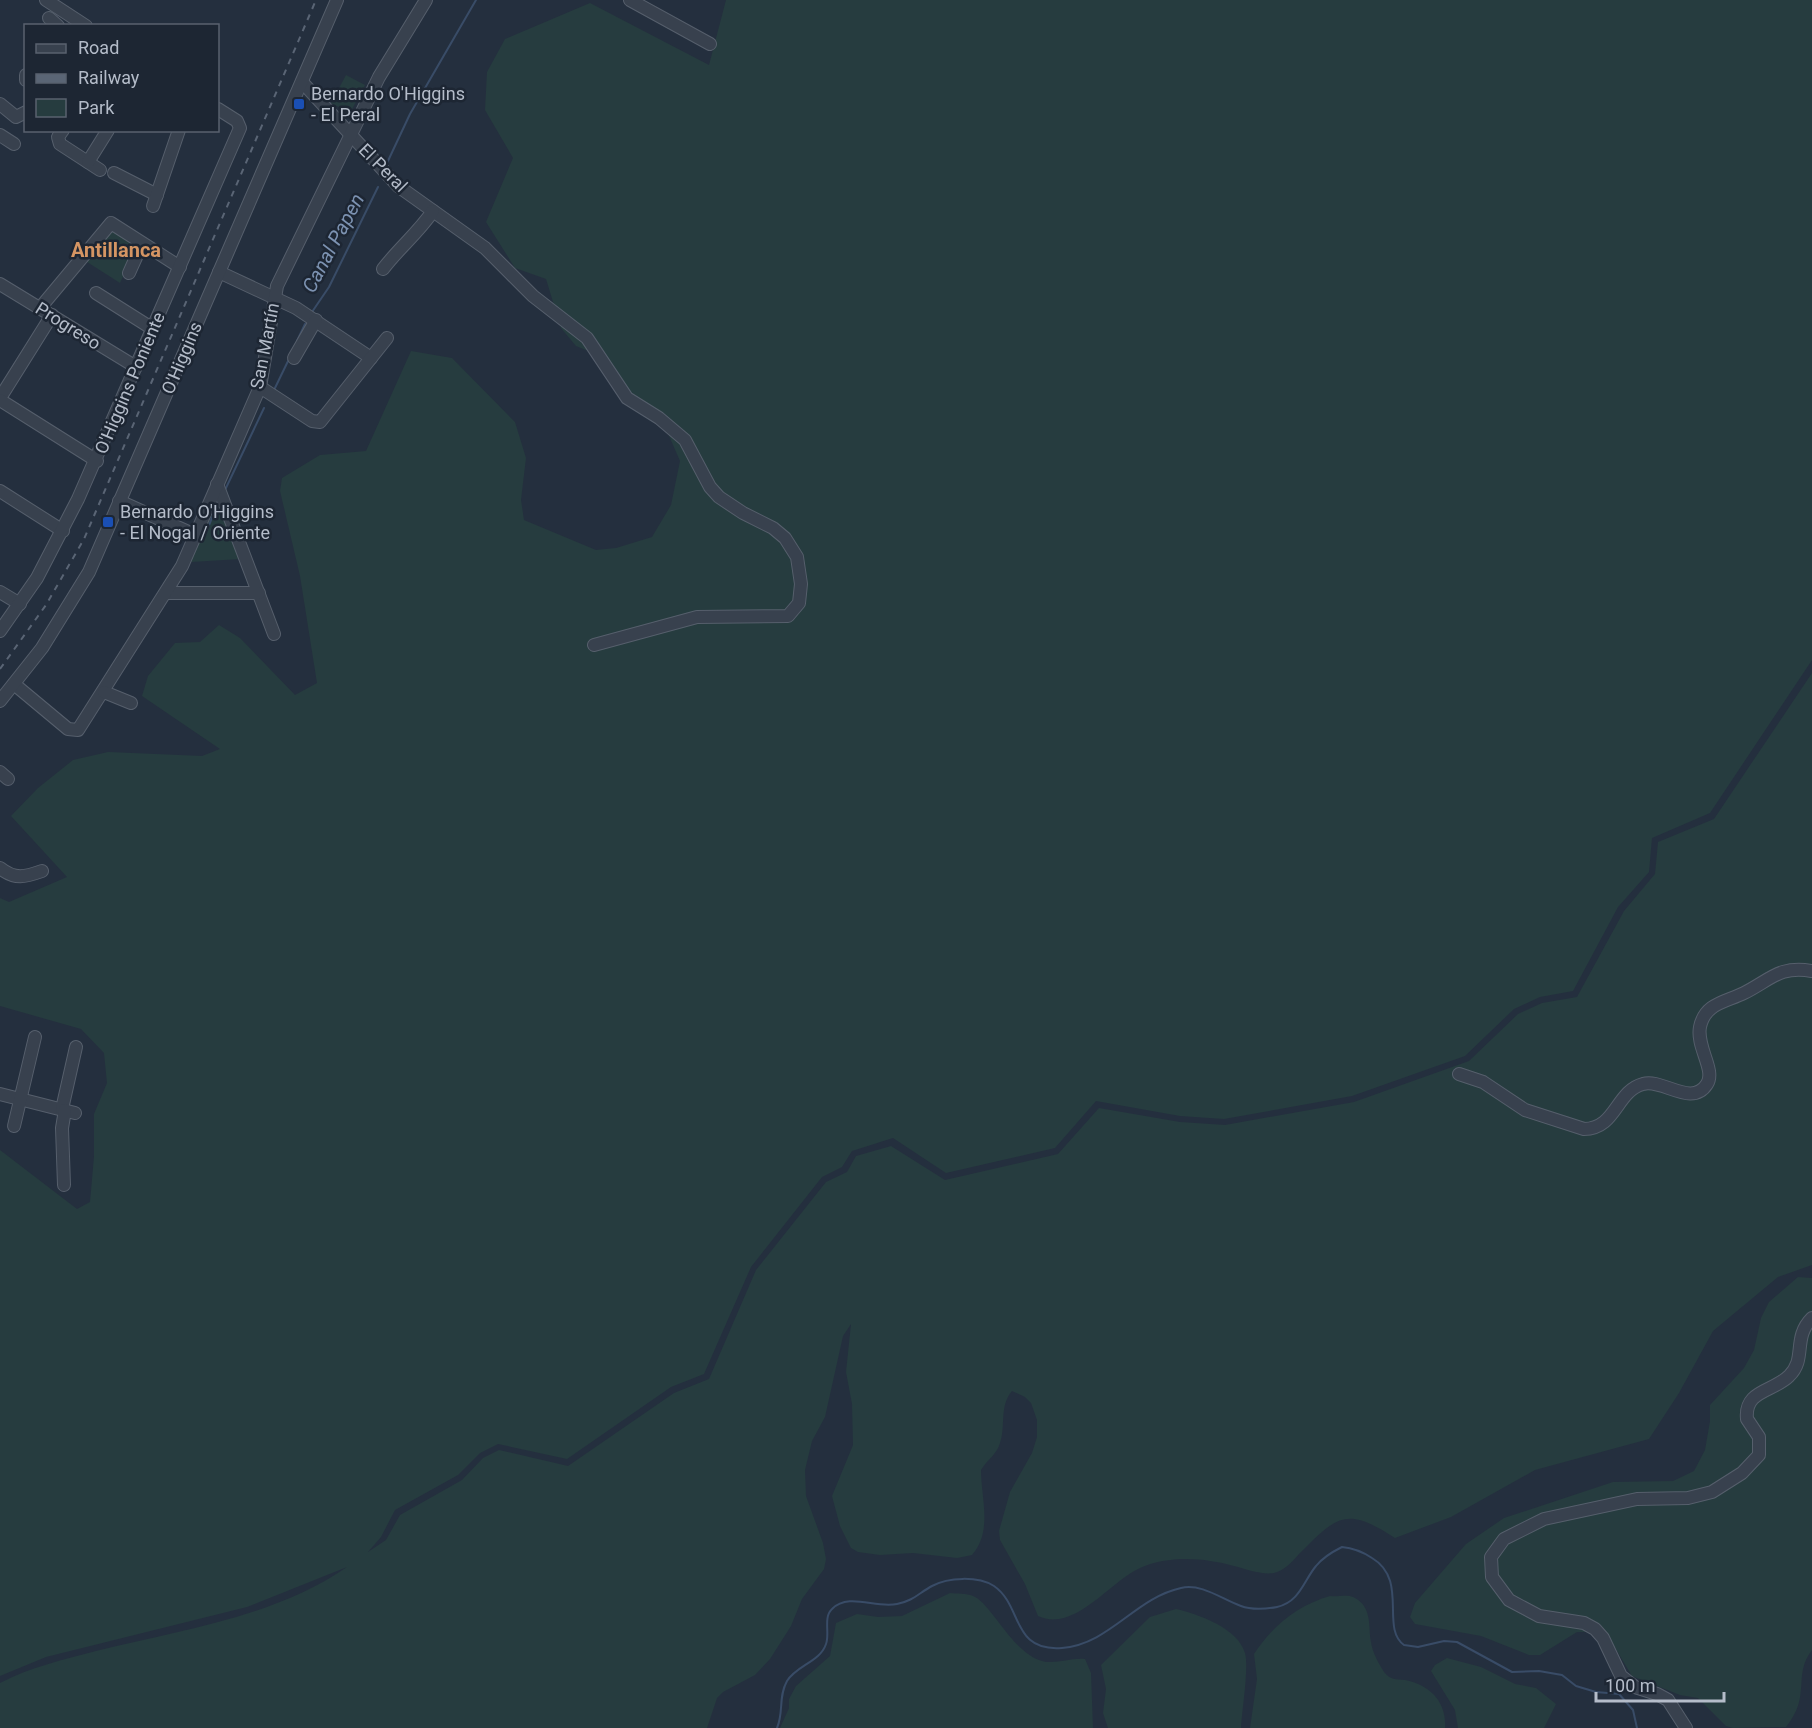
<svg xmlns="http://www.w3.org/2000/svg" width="1812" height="1728" font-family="Roboto,sans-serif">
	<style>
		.green { fill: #263c3f }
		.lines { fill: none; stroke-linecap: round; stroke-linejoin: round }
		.stream { stroke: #394c67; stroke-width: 2 }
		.minor-casing { stroke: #565f6c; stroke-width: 14 }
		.minor { stroke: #38414e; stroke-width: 12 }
		.rail { stroke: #5a6575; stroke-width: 2; stroke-dasharray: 6 6; stroke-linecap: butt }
		.transit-dot { fill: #1a4fb4; stroke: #1d2633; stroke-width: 2 }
		.labels { text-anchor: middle; stroke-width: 5; stroke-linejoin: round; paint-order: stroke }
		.poi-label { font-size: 18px; fill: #b4bcc9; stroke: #1d2633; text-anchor: start }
		.street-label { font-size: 18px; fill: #b4bcc9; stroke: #1d2633 }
		.water-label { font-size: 20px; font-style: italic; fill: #7c92b1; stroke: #1d2633 }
		.neighbourhood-label { font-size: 20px; font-weight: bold; fill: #d59563; stroke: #1d2633 }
	</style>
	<rect width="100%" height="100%" fill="#242f3e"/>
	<g class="green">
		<path d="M 726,0 L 1812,0 L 1812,660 L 1710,813 L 1652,838 L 1649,872 L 1618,907 L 1573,991 L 1540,997 L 1514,1009 L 1465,1056 L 1352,1096 L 1224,1119 L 1180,1116 L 1096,1101 L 1055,1148 L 946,1173 L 893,1138 L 852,1151 L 842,1167 L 822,1177 L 751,1267 L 704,1374 L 671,1387 L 567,1459 L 498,1444 L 480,1453 L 458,1475 L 395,1510 L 381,1537 L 368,1552 L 386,1540 L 400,1515 L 462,1480 L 483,1458 L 499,1450 L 568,1466 L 674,1393 L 709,1379 L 756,1270 L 826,1182 L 847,1172 L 856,1156 L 891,1146 L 945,1180 L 1058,1154 L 1099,1108 L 1180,1122 L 1225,1125 L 1354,1102 L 1469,1061 L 1518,1014 L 1542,1003 L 1577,997 L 1624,911 L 1655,874 L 1658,842 L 1714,819 L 1812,673 L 1812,1265 L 1778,1277 L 1713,1331 L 1679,1393 L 1649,1439 L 1535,1470 L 1451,1517 L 1395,1538 C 1346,1506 1337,1516 1299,1554 C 1292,1562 1285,1570 1274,1573 C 1261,1575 1246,1569 1234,1566 C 1204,1558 1170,1555 1140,1568 C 1110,1581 1075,1633 1038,1616 L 1025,1584 L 1000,1540 L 999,1531 L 1010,1492 L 1032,1453 L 1037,1437 L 1037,1420 L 1031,1403 L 1025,1397 L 1012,1391 C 999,1406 1006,1426 1000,1443 C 997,1454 987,1460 981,1470 C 981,1498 993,1531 972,1555 L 957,1558 L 913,1553 L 880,1555 L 858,1552 L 851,1548 L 840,1526 L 832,1496 L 853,1445 L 852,1404 L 846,1372 L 851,1324 L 843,1336 L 825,1417 L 812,1441 L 805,1470 L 806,1496 L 823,1543 L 826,1559 L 824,1569 L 802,1599 L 791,1626 L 770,1659 L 755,1675 L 723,1692 L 717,1698 L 707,1728 L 0,1728 L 0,1683 C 30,1667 63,1660 96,1651 C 180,1630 275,1617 347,1567 L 247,1607 L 46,1657 L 0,1676 L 0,1150 L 77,1209 L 90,1202 L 94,1156 L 94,1114 L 107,1083 L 104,1053 L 81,1029 L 0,1006 L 0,898 L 9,902 L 67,877 L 11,816 L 38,788 L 73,760 L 108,752 L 202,756 L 220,749 L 142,696 L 148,676 L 175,643 L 200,642 L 219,625 L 240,638 L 295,695 L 317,683 L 300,576 L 280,491 L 282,478 L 320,455 L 366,451 L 411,351 L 452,358 L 515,422 L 526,458 L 521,500 L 524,520 L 596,550 L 616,548 L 652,537 L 671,505 L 680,461 L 663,422 L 628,401 L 601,356 L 576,346 L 561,328 L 546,279 L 515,268 L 486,222 L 513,158 L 485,110 L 487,72 L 505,39 L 590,3 L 709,65 Z"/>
		<polygon points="346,75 365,85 350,113 331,103"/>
		<polygon points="108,229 135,241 137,247 120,283 84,260"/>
		<polygon points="217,497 241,559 191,562"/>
		<path d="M 1798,1277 L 1812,1278 L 1812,1650 C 1792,1676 1812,1695 1786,1727 L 1733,1728 L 1726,1726 L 1698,1698 L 1680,1695 L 1632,1676 L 1611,1641 L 1602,1632 L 1577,1632 L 1540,1655 L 1529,1655 L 1481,1636 L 1415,1624 L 1410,1617 L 1415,1603 L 1466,1544 L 1504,1518 L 1613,1482 L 1673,1481 L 1694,1471 L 1705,1450 L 1710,1421 L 1710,1405 L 1744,1368 L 1754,1350 L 1761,1318 L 1769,1302 Z"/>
		<path d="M 950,1593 C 958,1594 966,1593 973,1596 C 991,1603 1011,1650 1039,1660 C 1054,1666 1070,1657 1085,1659 L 1091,1673 L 1093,1728 L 780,1728 L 789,1708 L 789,1699 L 796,1686 L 830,1656 L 836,1623 L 857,1614 L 878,1617 L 902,1616 Z"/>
		<path d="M 1330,1596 C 1338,1597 1347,1594 1353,1597 C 1373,1606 1368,1627 1371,1642 C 1372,1652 1379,1664 1384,1672 C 1390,1680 1396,1679 1405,1680 C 1430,1685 1447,1702 1445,1728 L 1250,1728 L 1257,1679 L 1254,1654 C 1272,1626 1298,1605 1330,1596 Z"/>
		<path d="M 1176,1609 C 1198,1614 1238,1628 1245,1653 C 1249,1668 1242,1710 1241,1728 L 1108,1728 L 1103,1713 L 1106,1689 L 1101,1665 L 1150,1617 Z"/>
		<polygon points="1447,1658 1481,1667 1515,1684 1536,1688 1556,1704 1544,1728 1458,1728 1455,1710 1431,1671 1435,1665"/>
	</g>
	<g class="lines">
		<g class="stream">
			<polyline points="387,163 410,114 476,0"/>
			<polyline points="312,312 329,287 378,187"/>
			<polyline points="297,341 305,324"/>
			<polyline points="274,390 290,357"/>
			<polyline points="225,490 264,408"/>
			<polyline points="205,535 218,503"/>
			<path d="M 777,1728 C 784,1712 778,1697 787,1681 C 797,1665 820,1662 826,1644 C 830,1634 823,1617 832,1609 C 849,1592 876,1609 897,1604 C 913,1601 919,1593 932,1586 C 948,1577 978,1576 994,1586 C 1023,1606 1011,1652 1062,1648 C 1110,1644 1135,1598 1181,1588 C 1202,1583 1223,1600 1241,1606 C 1251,1610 1267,1609 1277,1607 C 1300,1602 1304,1580 1316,1566 C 1323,1557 1332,1552 1342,1547 C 1353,1548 1363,1552 1372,1558 C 1409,1580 1380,1628 1404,1645 L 1418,1647 L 1444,1641 L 1457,1642 L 1512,1672 L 1539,1671 L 1562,1675 L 1576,1686 L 1596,1692 L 1619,1694 L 1633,1710 L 1637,1728"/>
		</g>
		<g class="minor-casing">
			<g id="minor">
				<polyline points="46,0 86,26"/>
				<polyline points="630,0 710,44"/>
				<polyline points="49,18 58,26"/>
				<polyline points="26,75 26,80"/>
				<polyline points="302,82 398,186 485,248 533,296 587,338 627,398 659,418 685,440 710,487 719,497 743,513 773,528 785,538 797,557 801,584 799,603 788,616 697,617 594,645"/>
				<polyline points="0,104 16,117 26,112"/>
				<polyline points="63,130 58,137 60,144 100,170"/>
				<polyline points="0,135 14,144"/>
				<polyline points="88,162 108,130"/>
				<polyline points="114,173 157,195"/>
				<polyline points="153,206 179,130"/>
				<path d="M 383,269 C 399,248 418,233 433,211"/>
				<polyline points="219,272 296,308 371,358"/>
				<polyline points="129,273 142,244"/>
				<polyline points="0,284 136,367"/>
				<polyline points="96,293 153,329"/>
				<polyline points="40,308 111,223 180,267"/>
				<polyline points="294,358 316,320"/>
				<polyline points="260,387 312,421 320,422 387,338"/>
				<polyline points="0,398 52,315"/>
				<polyline points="0,400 97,461"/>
				<polyline points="217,484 274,634"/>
				<polyline points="0,491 63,531"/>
				<polyline points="119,501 195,535"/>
				<polyline points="0,592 20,604"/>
				<polyline points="167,593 259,593"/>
				<polyline points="0,631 37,578 78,499 240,128 237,121 218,109"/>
				<polyline points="14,684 68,729 78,730 182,566 260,387 277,286 379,77 426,0"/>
				<polyline points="104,692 131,703"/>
				<polyline points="0,701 42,648 89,572 337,0"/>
				<polyline points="0,772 8,779"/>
				<path d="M 0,868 C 15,880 25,877 42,871"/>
				<path d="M 1459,1074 L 1483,1082 L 1525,1110 L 1584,1129 C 1616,1129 1616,1091 1643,1084 C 1662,1078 1692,1108 1707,1084 C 1716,1070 1696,1047 1700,1027 C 1705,1003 1726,1002 1744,993 C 1770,980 1780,965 1812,971"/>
				<polyline points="0,1094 75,1113"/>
				<polyline points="62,1109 76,1047"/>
				<polyline points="14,1126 35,1037"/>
				<polyline points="64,1185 62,1128 65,1110"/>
				<path d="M 1686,1728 L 1668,1700 L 1657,1694 L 1635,1687 L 1621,1676 L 1603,1638 L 1595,1629 L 1584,1623 L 1539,1616 L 1509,1600 L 1492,1577 L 1491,1557 L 1504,1539 L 1544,1519 L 1637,1499 L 1688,1498 L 1712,1492 L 1742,1473 L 1759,1455 L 1759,1437 L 1747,1419 C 1744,1390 1773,1392 1789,1376 C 1807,1359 1792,1338 1812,1318"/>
			</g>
		</g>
		<use href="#minor" class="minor"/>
		<polyline class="rail" points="0,669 46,605 84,539 316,0"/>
	</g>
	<g class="transit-dot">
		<rect x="293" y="98" width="12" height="12" rx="3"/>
		<rect x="102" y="516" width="12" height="12" rx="3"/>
	</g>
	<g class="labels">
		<g class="poi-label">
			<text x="311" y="100">Bernardo O'Higgins<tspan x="311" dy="21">- El Peral</tspan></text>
			<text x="120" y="518">Bernardo O'Higgins<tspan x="120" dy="21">- El Nogal / Oriente</tspan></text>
		</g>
		<g class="street-label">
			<text transform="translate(383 168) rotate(45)" y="6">El Peral</text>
			<text transform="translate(68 326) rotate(32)" y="6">Progreso</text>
			<text transform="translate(265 346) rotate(-79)" y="6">San Martín</text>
			<text transform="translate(182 358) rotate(-67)" y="6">O'Higgins</text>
			<text transform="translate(130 383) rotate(-67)" y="6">O'Higgins Poniente</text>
		</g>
		<g class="water-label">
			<text transform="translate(333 243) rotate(-62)" y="7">Canal Papen</text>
		</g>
		<g class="neighbourhood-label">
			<text x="116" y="257">Antillanca</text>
		</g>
	</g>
	<rect x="24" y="24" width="195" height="108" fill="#1d2633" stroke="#59626f" stroke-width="1.5"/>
	<rect x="36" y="44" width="30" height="9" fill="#38414e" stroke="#59626f" stroke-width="1.5"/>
	<text x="78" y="54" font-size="18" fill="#b4bcc9">Road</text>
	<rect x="36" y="74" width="30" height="9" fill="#5a6575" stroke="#59626f" stroke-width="1.5"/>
	<text x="78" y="84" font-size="18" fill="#b4bcc9">Railway</text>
	<rect x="36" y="99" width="30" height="18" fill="#263c3f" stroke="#59626f" stroke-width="1.5"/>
	<text x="78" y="114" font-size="18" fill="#b4bcc9">Park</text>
	<path d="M1596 1692v9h128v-9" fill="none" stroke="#b4bcc9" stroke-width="3"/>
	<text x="1605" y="1692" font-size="18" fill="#b4bcc9" stroke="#1d2633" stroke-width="4.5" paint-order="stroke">100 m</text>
</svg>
